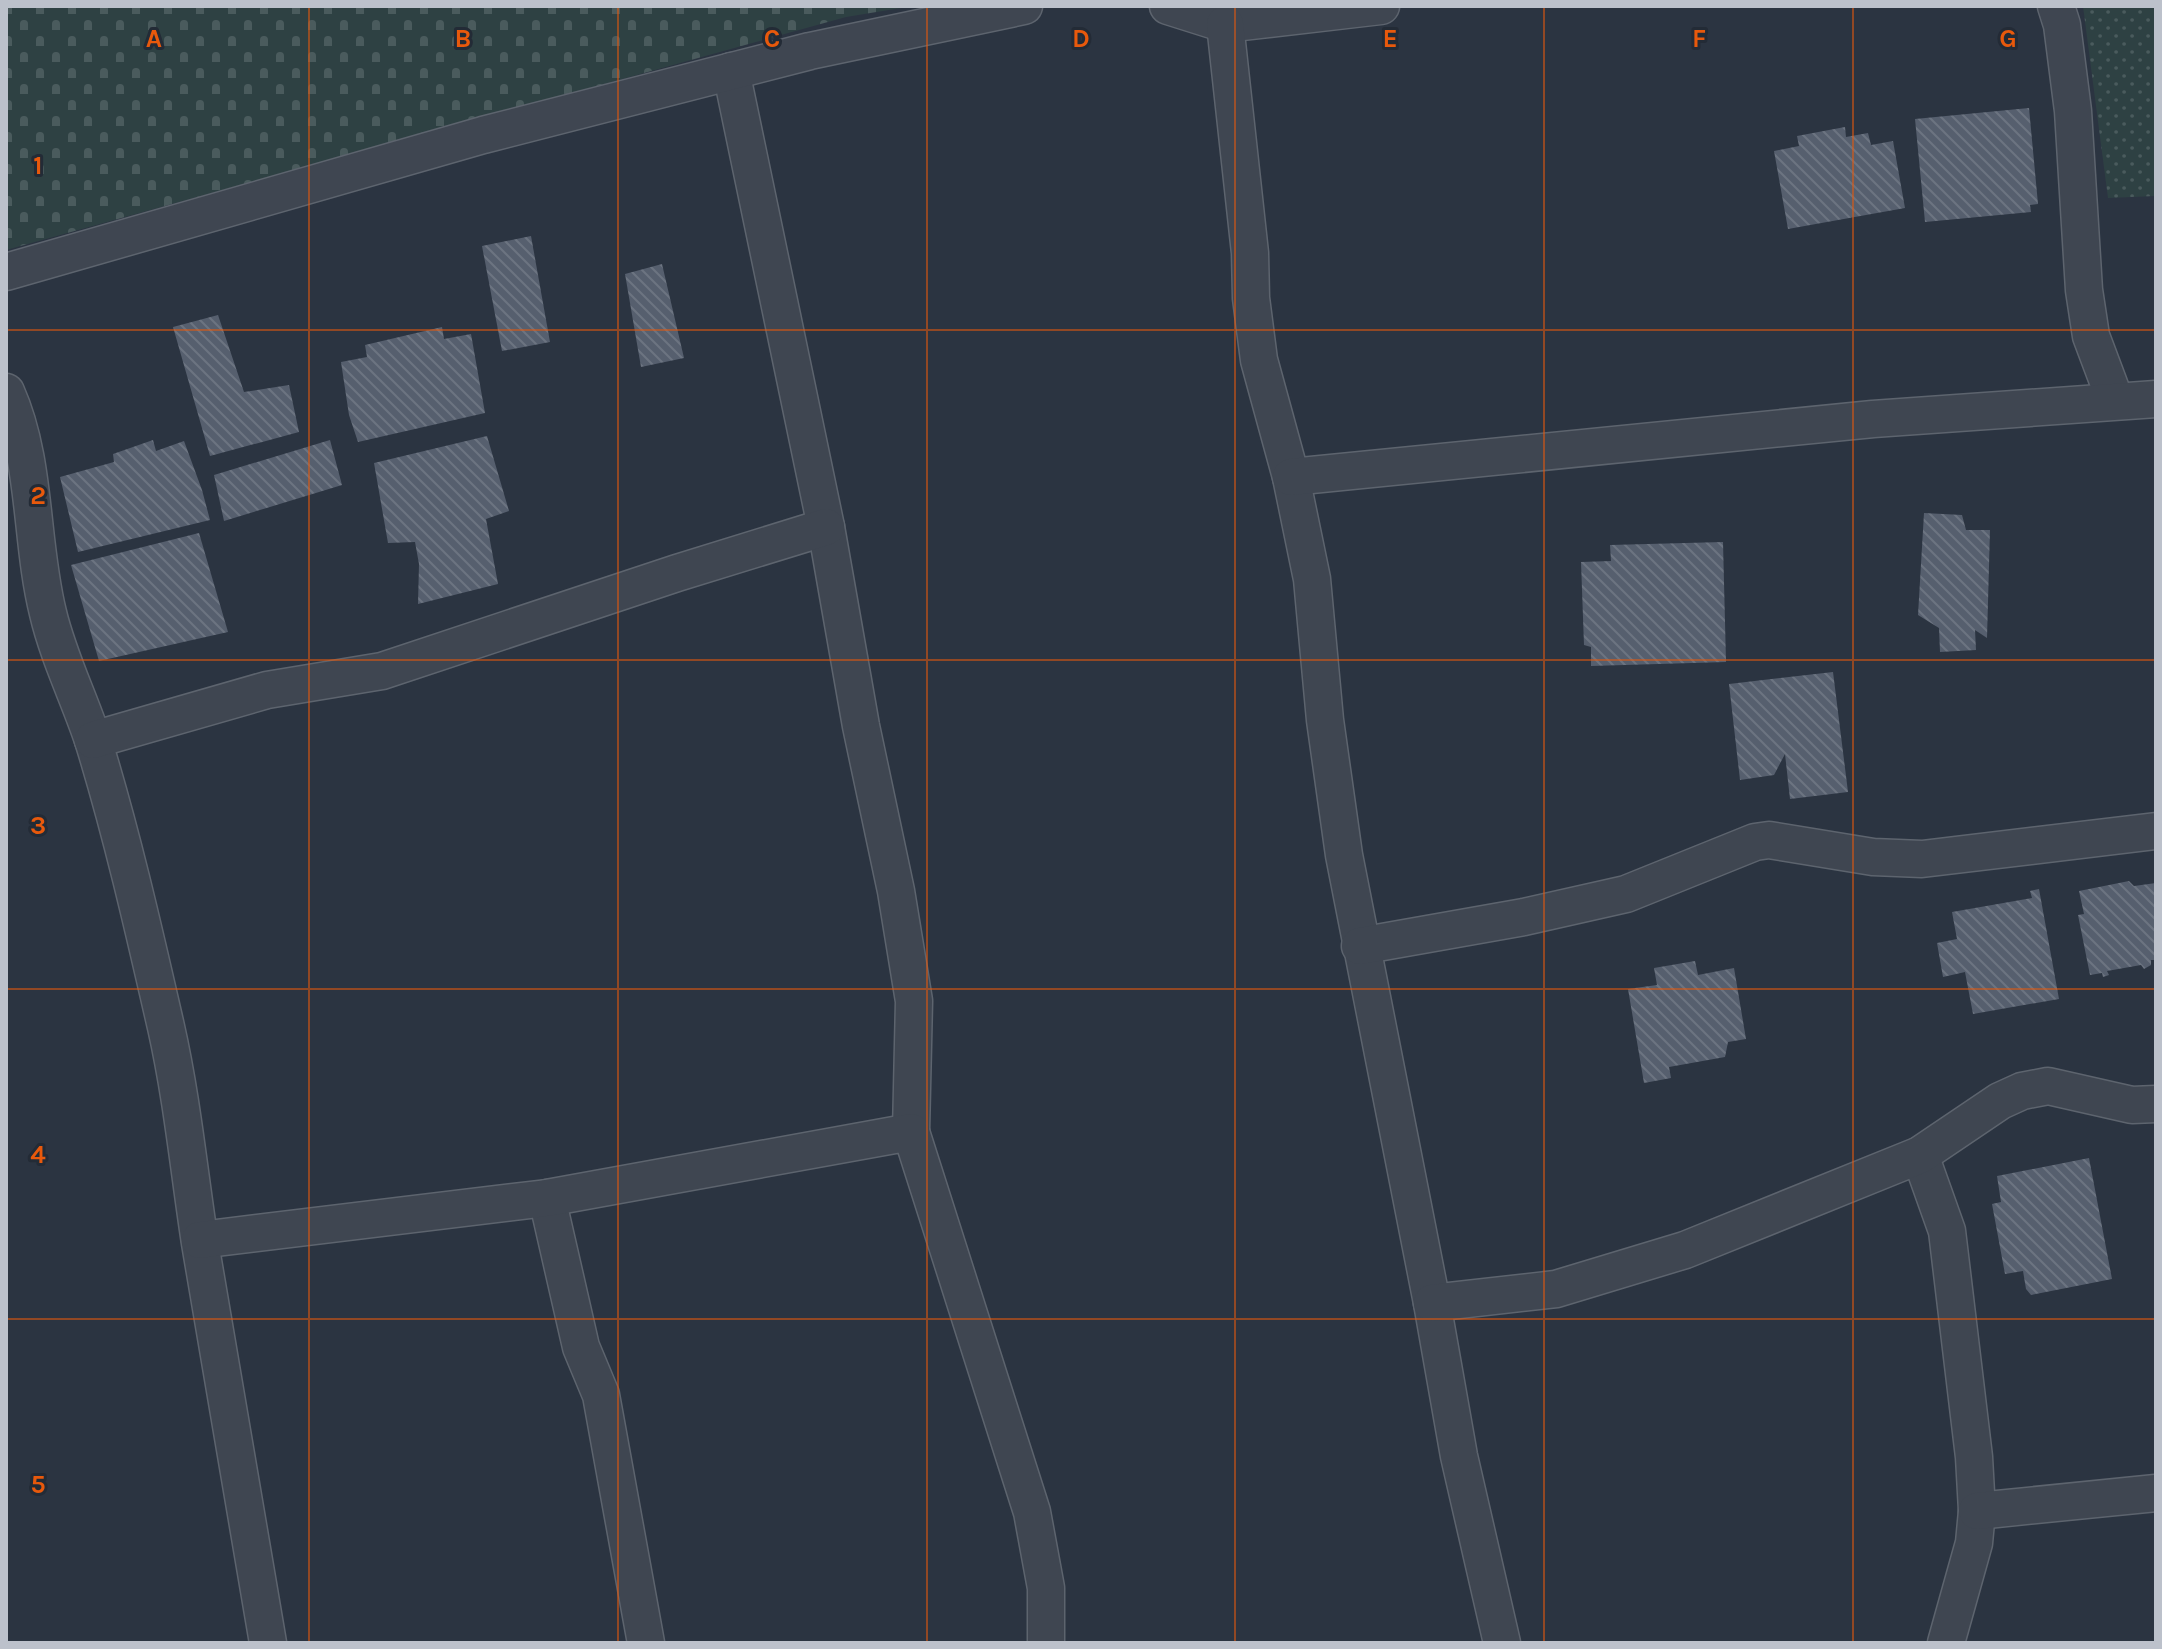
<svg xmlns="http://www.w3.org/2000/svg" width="2162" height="1649" font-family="Karla,sans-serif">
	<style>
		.grass { fill: url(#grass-dots) }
		.cemetery { fill: url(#cemetery-stones) }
		.building { fill: url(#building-back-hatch) }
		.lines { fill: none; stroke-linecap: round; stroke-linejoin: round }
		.minor-casing { stroke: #5d646e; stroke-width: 39 }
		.minor { stroke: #3f4651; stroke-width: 36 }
		.grid { fill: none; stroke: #e8590c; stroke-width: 2; stroke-opacity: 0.55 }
		.grid-label { font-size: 26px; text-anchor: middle; font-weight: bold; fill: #e8590c; stroke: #232b36; stroke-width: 6; stroke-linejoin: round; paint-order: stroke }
	</style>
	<defs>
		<pattern id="grass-dots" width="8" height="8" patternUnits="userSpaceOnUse" patternTransform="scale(2)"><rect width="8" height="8" fill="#2e4143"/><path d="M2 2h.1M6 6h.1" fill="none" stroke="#4a5b5d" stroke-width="1.8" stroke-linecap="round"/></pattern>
		<pattern id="cemetery-stones" width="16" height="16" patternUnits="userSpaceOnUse" patternTransform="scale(2)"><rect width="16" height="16" fill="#2e4143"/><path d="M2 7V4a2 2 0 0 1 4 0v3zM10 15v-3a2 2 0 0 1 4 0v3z" fill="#4a5b5d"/></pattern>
		<pattern id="building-back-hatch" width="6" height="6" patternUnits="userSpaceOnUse" patternTransform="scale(2)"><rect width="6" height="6" fill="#565f6e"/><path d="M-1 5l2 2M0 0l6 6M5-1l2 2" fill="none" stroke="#6c7481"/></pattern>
	</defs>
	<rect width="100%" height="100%" fill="#2b3441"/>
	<polygon class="grass" points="2083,6 2156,6 2156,196 2108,198"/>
	<polygon class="cemetery" points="6,6 913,6 846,17 6,250"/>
	<g class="building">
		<polygon points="2029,108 2038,204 2030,205 2031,212 1925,222 1915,119"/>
		<polygon points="1845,127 1846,137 1868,133 1871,145 1893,141 1905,208 1788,229 1774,151 1799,146 1797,136"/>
		<polygon points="531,236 550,342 502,351 482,246"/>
		<polygon points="662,264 684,358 641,367 625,274"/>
		<polygon points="218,315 244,392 289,385 299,432 210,456 173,327"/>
		<polygon points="442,327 444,339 471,334 485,413 358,442 349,415 341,362 367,357 365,345"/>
		<polygon points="487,436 509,511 486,519 498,584 418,604 419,564 415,542 388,543 374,463"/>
		<polygon points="153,440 156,451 184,441 202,490 210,520 78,552 60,477 114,462 113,454"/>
		<polygon points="330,440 342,485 224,521 214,475"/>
		<polygon points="1924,513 1962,515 1966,530 1990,530 1987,638 1975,630 1976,650 1940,652 1939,628 1918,615"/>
		<polygon points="199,533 228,632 99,661 71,565"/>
		<polygon points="1723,542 1726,662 1591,666 1591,647 1584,645 1581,562 1611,561 1610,545"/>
		<polygon points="1833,672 1848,792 1790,799 1785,754 1774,775 1740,780 1729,684"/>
		<polygon points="2129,881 2134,886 2156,883 2156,960 2151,960 2151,965 2144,969 2141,965 2107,971 2109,975 2103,977 2102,973 2090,975 2078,915 2084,914 2079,891"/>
		<polygon points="2039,889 2059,999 1973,1014 1965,972 1943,977 1937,943 1957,939 1952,912 2032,898 2030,891"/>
		<polygon points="1695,961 1698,975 1734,968 1746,1039 1728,1042 1725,1057 1669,1067 1671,1078 1644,1083 1628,989 1657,985 1654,968"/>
		<polygon points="2089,1158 2112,1279 2031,1295 2026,1289 2023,1271 2005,1274 1992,1204 2001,1202 1997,1176"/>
	</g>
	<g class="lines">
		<g class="minor-casing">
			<g id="minor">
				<polyline points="1168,6 1225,24 1381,6"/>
				<polyline points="2056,6 2062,25 2073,111 2084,290 2091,336 2115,400"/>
				<polyline points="1225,24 1250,253 1251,298 1259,360 1291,477 1312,579 1325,720 1344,855 1432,1303 1459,1456 1502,1643"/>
				<polyline points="731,71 826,527 861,726 896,891 914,1001 911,1132"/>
				<polyline points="6,272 483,135 810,51 1024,6"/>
				<path d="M 6,392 C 37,461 30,541 48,613 C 58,656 79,698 93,740 C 122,834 144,931 166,1027 C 182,1098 189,1171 200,1243 C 222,1377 245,1510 268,1643"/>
				<polyline points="1291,477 1873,419 2156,399"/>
				<polyline points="93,740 267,690 382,671 677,573 826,527"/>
				<polyline points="1360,946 1524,917 1626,894 1755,842 1769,840 1873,857 1922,859 2156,831"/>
				<polyline points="1920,1155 1947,1231 1974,1457 1977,1511 1974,1543 1946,1643"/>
				<polyline points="547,1198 581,1347 601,1395 646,1643"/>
				<polyline points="200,1240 547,1198 911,1132 1032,1512 1046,1588 1046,1643"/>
				<polyline points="1432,1303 1556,1289 1685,1250 1920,1155 2000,1101 2022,1091 2048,1086 2132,1105 2156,1104"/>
				<polyline points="1977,1511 2156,1493"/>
			</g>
		</g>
		<use href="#minor" class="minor"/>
	</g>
	<path class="grid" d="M 309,6 L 309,1643M 618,6 L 618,1643M 927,6 L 927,1643M 1235,6 L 1235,1643M 1544,6 L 1544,1643M 1853,6 L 1853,1643M 6,330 L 2156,330M 6,660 L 2156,660M 6,989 L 2156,989M 6,1319 L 2156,1319"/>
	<g class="grid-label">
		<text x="154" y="47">A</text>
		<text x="463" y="47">B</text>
		<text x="772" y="47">C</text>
		<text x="1081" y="47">D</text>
		<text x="1390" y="47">E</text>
		<text x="1699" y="47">F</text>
		<text x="2008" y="47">G</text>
		<text x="38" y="174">1</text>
		<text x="38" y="504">2</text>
		<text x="38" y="834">3</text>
		<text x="38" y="1163">4</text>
		<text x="38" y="1493">5</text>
	</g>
	<rect width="2162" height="1649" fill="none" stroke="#bcc1cb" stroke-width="16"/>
</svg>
